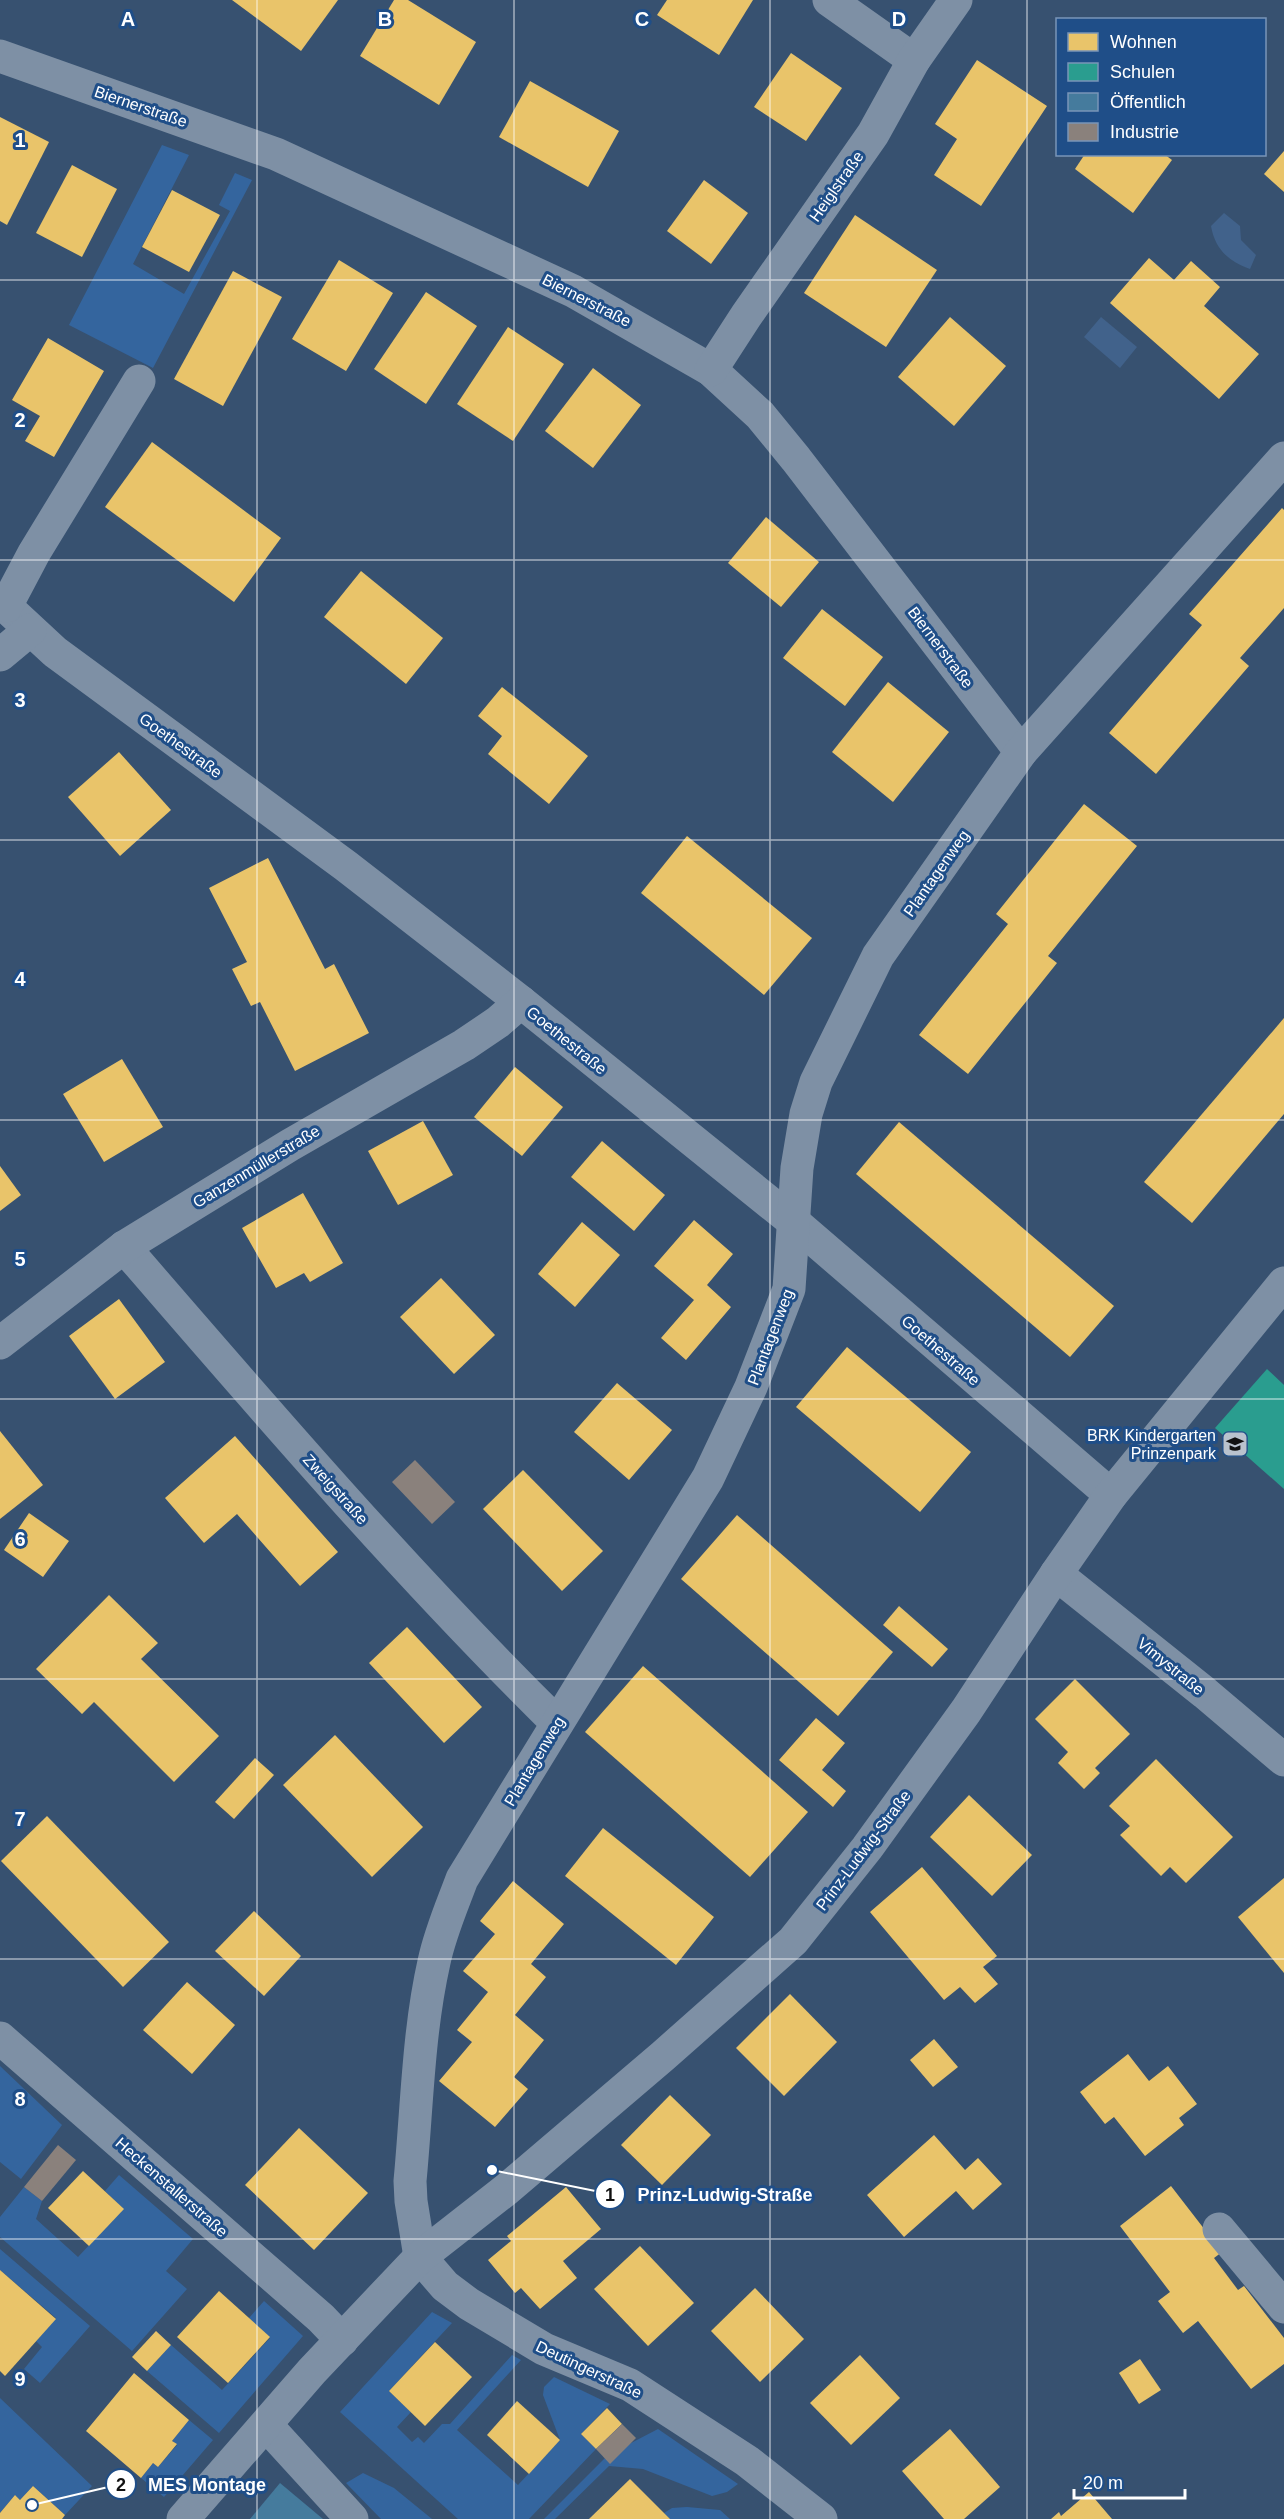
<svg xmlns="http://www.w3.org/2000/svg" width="1284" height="2519" font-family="Arial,sans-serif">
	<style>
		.green { fill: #34659e }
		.water { fill: #41628b }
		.homes { fill: #e9c46a }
		.schools { fill: #2a9d8f }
		.public { fill: #457b9d }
		.industry { fill: #8a817c }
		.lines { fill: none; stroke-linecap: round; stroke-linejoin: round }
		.minor { stroke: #7e90a5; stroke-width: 33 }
		.grid { fill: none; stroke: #fff; stroke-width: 1.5; stroke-opacity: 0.55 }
		.labels { text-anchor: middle; stroke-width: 6; stroke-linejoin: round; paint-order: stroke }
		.street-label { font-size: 16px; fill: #fff; stroke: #1f4e88 }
		.poi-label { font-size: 16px; fill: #fff; stroke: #1f4e88; text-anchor: end }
		.grid-label { font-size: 20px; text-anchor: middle; font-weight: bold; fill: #fff; stroke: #1f4e88; stroke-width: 6; stroke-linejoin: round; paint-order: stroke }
		.leader { fill: none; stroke: #fff; stroke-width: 2 }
		.callout-dot { fill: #fff; stroke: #1f4e88; stroke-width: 2 }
		.mark-label { font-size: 18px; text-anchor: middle; font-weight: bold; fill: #111 }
		.callout-label { font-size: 18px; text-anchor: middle; font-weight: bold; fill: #fff; stroke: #1f4e88; stroke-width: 6; stroke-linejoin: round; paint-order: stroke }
	</style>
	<rect width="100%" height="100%" fill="#375170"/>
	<g class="green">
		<polygon points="162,145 189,155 133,264 184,294 230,211 219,205 235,173 252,180 153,368 69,325"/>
		<polygon points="0,2066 62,2125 21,2179 0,2162"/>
		<polygon points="119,2175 193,2239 166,2271 187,2289 132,2351 0,2237 0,2217 24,2187 42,2201 36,2219 78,2257 123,2209 105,2191"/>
		<polygon points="0,2249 90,2326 40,2383 24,2369 42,2347 36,2341 56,2318 0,2270"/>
		<polygon points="264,2301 303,2336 219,2433 147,2371 171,2345 222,2390 270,2338 249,2318"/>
		<polygon points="432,2312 452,2323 389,2391 411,2412 397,2427 412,2442 418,2437 424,2443 442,2424 450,2424 512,2355 521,2360 457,2430 518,2485 560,2440 543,2395 544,2387 554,2377 610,2404 581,2434 596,2449 529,2519 458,2519 340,2412"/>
		<polygon points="0,2398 92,2486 65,2515 33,2486 20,2500 15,2495 0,2513"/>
		<polygon points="189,2420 213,2440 164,2497 141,2478 153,2463 158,2467 177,2445 172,2441"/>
		<polygon points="658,2429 738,2484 727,2492 712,2496 643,2469 609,2466 555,2519 544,2519 608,2455"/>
		<polygon points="363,2473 394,2488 432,2519 381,2519 346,2483"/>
		<polygon points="687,2507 720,2510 730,2519 670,2519 664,2513 672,2508"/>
	</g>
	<g class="water">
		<path d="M 1224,213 L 1240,226 L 1241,240 L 1256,255 L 1250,269 C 1228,261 1215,249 1211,226 Z"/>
		<polygon points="1101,317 1137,347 1120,368 1084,337"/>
	</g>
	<g class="homes">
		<polygon points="232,0 338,0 301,51"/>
		<polygon points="394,0 408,0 476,42 439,105 360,56"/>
		<polygon points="667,0 753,0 719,55 657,15"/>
		<polygon points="791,53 842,88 806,141 754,107"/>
		<polygon points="977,60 1047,106 981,206 934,175 957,139 935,124"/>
		<polygon points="530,81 619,131 588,187 499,137"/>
		<polygon points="0,117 49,142 7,225 0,221"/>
		<polygon points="1284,151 1284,192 1264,174"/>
		<polygon points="1085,154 1164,154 1172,160 1133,213 1075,169"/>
		<polygon points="72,165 117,189 82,257 36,233"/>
		<polygon points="704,180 748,213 711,264 667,231"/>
		<polygon points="172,190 220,215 189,272 142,247"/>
		<polygon points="855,215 937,270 886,347 804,293"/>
		<polygon points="1149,258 1174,280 1191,261 1220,287 1204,306 1259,354 1219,399 1110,303"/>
		<polygon points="339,260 393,293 346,371 292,339"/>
		<polygon points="233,271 282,297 223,406 174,379"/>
		<polygon points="426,292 477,326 426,404 374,369"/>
		<polygon points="950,317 1006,366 954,426 898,377"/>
		<polygon points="508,327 564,364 513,441 457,404"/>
		<polygon points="48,338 104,371 54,457 25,441 40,416 12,400"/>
		<polygon points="593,368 641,405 593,468 545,431"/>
		<polygon points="152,442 281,538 234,602 105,507"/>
		<polygon points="1282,508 1284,510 1284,608 1240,658 1249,666 1156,774 1109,733 1202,625 1189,614"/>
		<polygon points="766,517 819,562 781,607 728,563"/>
		<polygon points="361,571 443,638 406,684 324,617"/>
		<polygon points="822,609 883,657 845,706 783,658"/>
		<polygon points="888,682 949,732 893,802 832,752"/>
		<polygon points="502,687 588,756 549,804 488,754 502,736 478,716"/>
		<polygon points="119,752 171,810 120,856 68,797"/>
		<polygon points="1084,804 1137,846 1048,956 1057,963 968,1074 919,1035 1008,924 996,914"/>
		<polygon points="687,836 812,938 764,995 641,893"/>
		<polygon points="268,858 325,969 334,964 369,1033 295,1071 260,1002 251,1006 232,969 247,962 209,888"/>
		<polygon points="1284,1018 1284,1114 1192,1223 1144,1182"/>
		<polygon points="122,1059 163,1127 104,1162 63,1094"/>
		<polygon points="515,1067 563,1107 522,1156 474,1117"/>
		<polygon points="423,1121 453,1175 398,1205 368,1151"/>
		<polygon points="899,1122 1114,1306 1070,1357 856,1174"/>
		<polygon points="602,1141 665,1195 634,1231 571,1177"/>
		<polygon points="0,1166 21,1195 0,1211"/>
		<polygon points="303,1193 343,1263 310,1282 304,1273 276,1288 242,1228"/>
		<polygon points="694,1220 733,1254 707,1285 731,1307 686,1360 661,1338 694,1300 654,1266"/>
		<polygon points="582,1222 620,1255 575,1307 538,1274"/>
		<polygon points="441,1278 495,1335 454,1374 400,1317"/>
		<polygon points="119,1299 165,1362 115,1399 69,1336"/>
		<polygon points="847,1347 971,1452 920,1512 796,1407"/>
		<polygon points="617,1383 672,1430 629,1480 574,1432"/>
		<polygon points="0,1431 43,1485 0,1519"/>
		<polygon points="235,1436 338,1552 300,1586 237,1514 204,1543 165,1498"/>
		<polygon points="523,1470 603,1551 562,1591 483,1509"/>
		<polygon points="29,1513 69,1541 43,1577 4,1550"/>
		<polygon points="737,1515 893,1652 838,1716 681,1579"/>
		<polygon points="109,1595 158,1643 141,1659 219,1736 174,1782 94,1702 82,1714 36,1669"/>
		<polygon points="899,1606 948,1649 932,1667 883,1625"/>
		<polygon points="407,1627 482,1707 444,1743 369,1663"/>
		<polygon points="643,1666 808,1812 750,1877 585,1732"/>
		<polygon points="1075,1679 1130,1734 1095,1768 1100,1773 1084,1789 1058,1763 1068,1752 1035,1719"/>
		<polygon points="816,1718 845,1743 822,1770 846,1791 833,1807 779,1760"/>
		<polygon points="335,1735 423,1827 372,1877 283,1785"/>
		<polygon points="255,1758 274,1775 234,1819 215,1802"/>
		<polygon points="1156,1759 1233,1837 1186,1883 1170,1867 1161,1876 1120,1835 1130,1826 1109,1806"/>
		<polygon points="969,1795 1032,1855 992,1896 930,1837"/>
		<polygon points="47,1816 169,1942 123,1987 1,1861"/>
		<polygon points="603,1828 714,1917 676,1965 565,1876"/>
		<polygon points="922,1867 997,1956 983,1967 998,1984 975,2003 960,1987 944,2000 870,1912"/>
		<polygon points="1284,1878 1284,1973 1238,1917"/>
		<polygon points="513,1881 564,1924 531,1964 546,1977 515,2015 544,2040 514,2077 528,2089 495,2127 439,2081 472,2042 457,2030 488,1992 463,1971 495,1934 480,1921"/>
		<polygon points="254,1911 301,1956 264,1996 215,1951"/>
		<polygon points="187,1982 235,2025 192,2074 143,2030"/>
		<polygon points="790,1994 837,2042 784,2096 736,2048"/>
		<polygon points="934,2039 958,2067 933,2087 910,2060"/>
		<polygon points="1128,2054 1149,2081 1168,2066 1197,2104 1179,2118 1184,2125 1145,2156 1114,2117 1105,2124 1080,2092"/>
		<polygon points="670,2095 711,2135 662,2185 621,2145"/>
		<polygon points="299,2128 368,2193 314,2250 245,2185"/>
		<polygon points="934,2135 965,2170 978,2158 1002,2184 973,2210 956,2191 904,2237 867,2195"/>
		<polygon points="83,2171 124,2209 89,2246 48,2208"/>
		<polygon points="1171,2186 1222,2252 1214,2258 1238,2290 1244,2286 1284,2338 1284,2364 1251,2389 1198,2321 1183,2333 1158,2301 1170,2292 1120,2226"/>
		<polygon points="566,2187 601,2229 563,2261 577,2278 540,2309 521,2288 515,2293 488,2260 511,2241 507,2236"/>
		<polygon points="640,2246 694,2303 648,2346 594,2289"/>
		<polygon points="0,2270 56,2319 5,2376 0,2371"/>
		<polygon points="755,2288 804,2339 760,2382 711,2331"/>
		<polygon points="219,2291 270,2337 228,2383 177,2337"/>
		<polygon points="156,2331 171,2345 147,2371 132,2357"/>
		<polygon points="435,2342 472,2377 425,2426 389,2391"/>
		<polygon points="860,2355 900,2398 851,2445 810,2403"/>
		<polygon points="1140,2359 1161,2390 1139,2404 1119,2373"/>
		<polygon points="134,2373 189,2420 172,2441 177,2444 158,2467 153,2463 141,2478 86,2431"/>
		<polygon points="517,2401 560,2440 529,2474 487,2435"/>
		<polygon points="607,2408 622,2424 596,2449 581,2434"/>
		<polygon points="950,2429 1000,2487 964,2519 944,2519 902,2471"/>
		<polygon points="630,2479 670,2519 589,2519"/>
		<polygon points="33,2486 65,2515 62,2519 0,2519 0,2513 15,2495 20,2500"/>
		<polygon points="1089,2492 1112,2519 1051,2519 1059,2512 1061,2516"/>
	</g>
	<polygon class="schools" points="1267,1369 1284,1385 1284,1489 1215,1428"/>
	<polygon class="public" points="280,2483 323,2519 250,2519"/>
	<g class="industry">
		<polygon points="415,1460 455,1502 432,1524 392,1482"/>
		<polygon points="58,2145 76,2160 42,2201 24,2187"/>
		<polygon points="622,2424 636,2438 610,2464 596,2449"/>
	</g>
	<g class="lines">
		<g class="minor">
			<polyline points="829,0 914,60"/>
			<polyline points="0,56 276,154 573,291 711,370 760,415 796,459 1021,752"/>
			<polyline points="711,370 746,316 873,134 914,60 956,0"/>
			<polyline points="0,601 55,652 346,866 521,1002 795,1223 1111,1495"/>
			<polyline points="6,606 34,553 139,381"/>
			<polyline points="0,655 30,630"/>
			<path d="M 124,1247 C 264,1409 404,1572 557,1723"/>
			<polyline points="0,1343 124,1247 290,1145 464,1045 498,1022 521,1002"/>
			<polyline points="1056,1574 1205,1693 1284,1760"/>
			<polyline points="0,2038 321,2318 342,2340"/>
			<polyline points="1219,2229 1284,2307"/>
			<path d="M 420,2257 L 411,2201 L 410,2181 C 417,2108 418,2033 434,1962 C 440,1933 452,1906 462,1879 L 708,1478 L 751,1387 L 789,1289 L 797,1168 L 806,1114 L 816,1082 L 878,956 L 1021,752 L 1284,458"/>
			<polyline points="420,2257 445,2286 469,2304 544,2349 630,2385 747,2461 821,2519"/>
			<polyline points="266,2425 352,2519"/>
			<polyline points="183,2519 312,2371 420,2257 507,2189 663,2056 793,1941 867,1848 966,1711 1056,1574 1111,1495 1284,1283"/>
		</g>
	</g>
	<path class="grid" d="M 257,0 L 257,2519M 514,0 L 514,2519M 770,0 L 770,2519M 1027,0 L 1027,2519M 0,280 L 1284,280M 0,560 L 1284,560M 0,840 L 1284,840M 0,1120 L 1284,1120M 0,1399 L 1284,1399M 0,1679 L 1284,1679M 0,1959 L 1284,1959M 0,2239 L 1284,2239"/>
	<defs>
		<g id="school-square" transform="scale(1.35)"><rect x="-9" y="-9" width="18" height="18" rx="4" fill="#b9c2cd" stroke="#1f4e88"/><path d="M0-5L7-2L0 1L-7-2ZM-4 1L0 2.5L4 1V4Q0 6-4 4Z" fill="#111"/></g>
	</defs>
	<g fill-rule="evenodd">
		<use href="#school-square" x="1235" y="1444"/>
	</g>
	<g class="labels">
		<g class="street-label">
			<text transform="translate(141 106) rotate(19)" y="6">Biernerstraße</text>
			<text transform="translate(836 186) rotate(-55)" y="6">Heiglstraße</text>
			<text transform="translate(587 300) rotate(27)" y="6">Biernerstraße</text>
			<text transform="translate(941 647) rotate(53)" y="6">Biernerstraße</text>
			<text transform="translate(181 745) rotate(36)" y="6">Goethestraße</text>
			<text transform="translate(936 873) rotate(-55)" y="6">Plantagenweg</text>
			<text transform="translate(567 1040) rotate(39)" y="6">Goethestraße</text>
			<text transform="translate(256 1166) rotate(-31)" y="6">Ganzenmüllerstraße</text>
			<text transform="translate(770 1337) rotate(-69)" y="6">Plantagenweg</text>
			<text transform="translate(941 1350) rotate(41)" y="6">Goethestraße</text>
			<text transform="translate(336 1489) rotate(48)" y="6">Zweigstraße</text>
			<text transform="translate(1171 1666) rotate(39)" y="6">Vimystraße</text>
			<text transform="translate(534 1761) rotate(-59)" y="6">Plantagenweg</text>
			<text transform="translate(863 1850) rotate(-53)" y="6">Prinz-Ludwig-Straße</text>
			<text transform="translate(172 2187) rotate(41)" y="6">Heckenstallerstraße</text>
			<text transform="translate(589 2369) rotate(25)" y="6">Deutingerstraße</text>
		</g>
		<g class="poi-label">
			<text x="1216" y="1441">BRK Kindergarten<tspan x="1216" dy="18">Prinzenpark</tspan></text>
		</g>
	</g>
	<g class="grid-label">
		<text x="128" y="26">A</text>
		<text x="385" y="26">B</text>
		<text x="642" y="26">C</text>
		<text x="899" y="26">D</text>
		<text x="20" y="147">1</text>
		<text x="20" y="427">2</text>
		<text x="20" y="707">3</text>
		<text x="20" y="986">4</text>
		<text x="20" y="1266">5</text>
		<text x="20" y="1546">6</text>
		<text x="20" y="1826">7</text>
		<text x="20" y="2106">8</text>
		<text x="20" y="2386">9</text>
	</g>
	<path class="leader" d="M492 2170L610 2194M32 2505L121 2484"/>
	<g class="callout-dot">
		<circle cx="492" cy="2170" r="6"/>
		<circle cx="32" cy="2505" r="6"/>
		<circle cx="610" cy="2194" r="15"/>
		<circle cx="121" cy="2484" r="15"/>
	</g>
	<g class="mark-label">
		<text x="610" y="2201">1</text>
		<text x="121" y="2491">2</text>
	</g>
	<g class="callout-label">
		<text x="725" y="2201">Prinz-Ludwig-Straße</text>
		<text x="207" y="2491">MES Montage</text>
	</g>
	<rect x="1056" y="18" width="210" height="138" fill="#1f4e88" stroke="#7995b8" stroke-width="1.5"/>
	<rect x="1068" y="33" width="30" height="18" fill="#e9c46a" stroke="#7995b8" stroke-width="1.5"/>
	<text x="1110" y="48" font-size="18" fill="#ffffff">Wohnen</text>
	<rect x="1068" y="63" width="30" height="18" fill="#2a9d8f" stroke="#7995b8" stroke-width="1.5"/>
	<text x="1110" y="78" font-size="18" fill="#ffffff">Schulen</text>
	<rect x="1068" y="93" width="30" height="18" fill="#457b9d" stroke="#7995b8" stroke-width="1.5"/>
	<text x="1110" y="108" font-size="18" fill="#ffffff">Öffentlich</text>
	<rect x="1068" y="123" width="30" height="18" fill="#8a817c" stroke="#7995b8" stroke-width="1.5"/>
	<text x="1110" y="138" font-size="18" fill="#ffffff">Industrie</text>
	<path d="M1074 2489v9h111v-9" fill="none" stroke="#ffffff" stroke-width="3"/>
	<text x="1083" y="2489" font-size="18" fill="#ffffff" stroke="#1f4e88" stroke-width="4.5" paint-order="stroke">20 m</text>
</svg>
